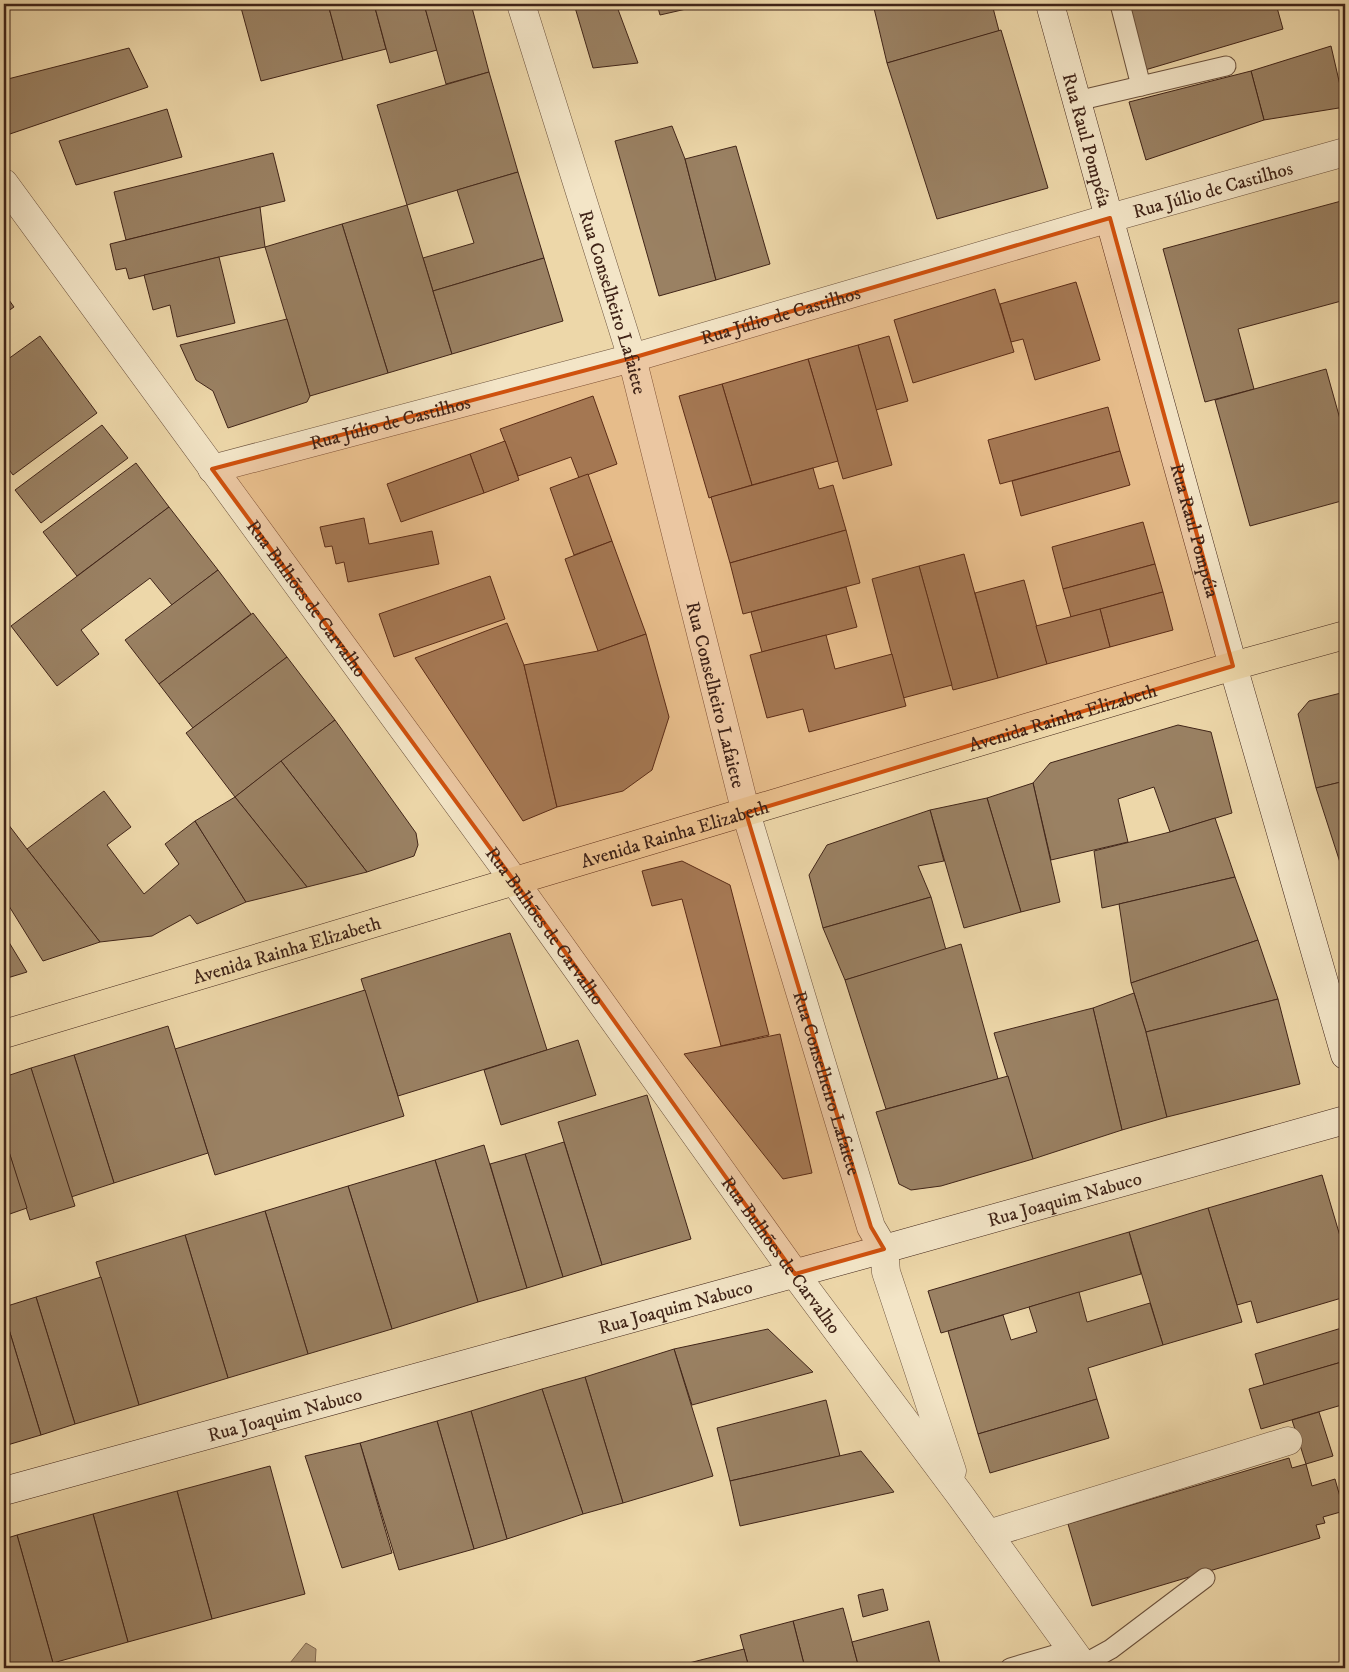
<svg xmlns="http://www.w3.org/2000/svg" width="1349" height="1672" font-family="'IM FELL DW Pica',serif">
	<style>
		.water { fill: #b29a78; stroke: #846b52 }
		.building { fill: #9a8163; stroke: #402418 }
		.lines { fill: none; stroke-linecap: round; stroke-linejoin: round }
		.lane-casing { stroke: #6b513c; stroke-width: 21 }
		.street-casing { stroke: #6b513c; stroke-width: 29 }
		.secondary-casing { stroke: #402418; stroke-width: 29 }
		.highway-casing { stroke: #402418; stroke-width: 29 }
		.lane { stroke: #f3e5c7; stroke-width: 19 }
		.street { stroke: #f3e5c7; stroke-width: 28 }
		.secondary { stroke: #f3e5c7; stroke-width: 28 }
		.highway { stroke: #edd7a9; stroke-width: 28 }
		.marked { fill: #cf510e; fill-opacity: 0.2; stroke: #cf510e; stroke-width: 4; stroke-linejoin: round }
		.labels { text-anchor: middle; stroke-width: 4; stroke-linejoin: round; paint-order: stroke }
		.street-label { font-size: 19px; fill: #402418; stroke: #f3e5c7 }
	</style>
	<rect width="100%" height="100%" fill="#edd7a9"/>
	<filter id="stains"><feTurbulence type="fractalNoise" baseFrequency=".004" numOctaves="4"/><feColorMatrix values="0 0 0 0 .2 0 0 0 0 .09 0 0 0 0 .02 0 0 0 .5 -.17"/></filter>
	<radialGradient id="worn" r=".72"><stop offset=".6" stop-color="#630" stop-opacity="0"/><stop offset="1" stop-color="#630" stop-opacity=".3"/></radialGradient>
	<polygon class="water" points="306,1643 316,1649 315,1666 311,1668 286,1668"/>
	<g class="building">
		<polygon points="240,4 328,4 343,60 261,81"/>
		<polygon points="328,4 374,4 386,49 343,60"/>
		<polygon points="374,4 424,4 437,50 390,63"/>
		<polygon points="424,4 471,4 489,72 446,84"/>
		<polygon points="574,4 616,4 638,63 593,68"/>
		<polygon points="657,4 708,4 660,15"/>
		<polygon points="873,4 992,4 999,31 887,63"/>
		<polygon points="1127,4 1276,4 1283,29 1145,70"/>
		<polygon points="1001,30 1048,188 937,219 887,63"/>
		<polygon points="1331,46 1345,107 1264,120 1251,71"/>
		<polygon points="129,48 148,87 4,136 4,80"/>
		<polygon points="1251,71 1264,120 1146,160 1129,102"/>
		<polygon points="489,72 518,172 407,205 377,105"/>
		<polygon points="167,109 182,157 76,185 59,141"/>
		<polygon points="672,126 685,159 716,280 659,296 615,141"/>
		<polygon points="736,146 770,264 716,280 685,159"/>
		<polygon points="273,153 285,201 126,240 114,192"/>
		<polygon points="518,172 544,258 433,291 423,258 474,243 457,190"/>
		<polygon points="1345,200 1345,300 1238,329 1254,389 1205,402 1163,249"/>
		<polygon points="407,205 452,354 388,373 342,224"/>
		<polygon points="260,207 265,247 219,257 129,279 126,268 116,270 110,244"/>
		<polygon points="342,224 388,373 310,396 265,247"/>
		<polygon points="219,257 235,323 177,337 170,305 153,310 144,275"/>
		<polygon points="544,258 563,321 452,354 433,291"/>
		<polygon points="1076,282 1100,360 1035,380 1023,339 1011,342 1000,304"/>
		<polygon points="995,289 1014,352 913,383 894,320"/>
		<polygon points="4,293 14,307 4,314"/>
		<polygon points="287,319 310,396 307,402 228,428 213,391 196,380 180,345"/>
		<polygon points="40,336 97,413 13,475 4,463 4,362"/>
		<polygon points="889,336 908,401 876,410 858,345"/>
		<polygon points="858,345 892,465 843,479 808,359"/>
		<polygon points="808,359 838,461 752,485 722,384"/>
		<polygon points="1326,369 1345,437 1345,500 1250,526 1215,400"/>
		<polygon points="722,384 752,485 709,498 679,396"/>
		<polygon points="593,396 617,464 579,478 571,457 518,476 500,429"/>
		<polygon points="1108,407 1120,451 1000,484 988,440"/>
		<polygon points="102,425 128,458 41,523 15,490"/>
		<polygon points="505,441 519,480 484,493 470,454"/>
		<polygon points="1120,451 1130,485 1021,516 1012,481"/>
		<polygon points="470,454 484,493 401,522 387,484"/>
		<polygon points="136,463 169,507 77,576 43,532"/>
		<polygon points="813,468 819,489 833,485 846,530 730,563 711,497"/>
		<polygon points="588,474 612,541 574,555 550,488"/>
		<polygon points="169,507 218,570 172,605 150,578 81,630 99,654 57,686 11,626"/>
		<polygon points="364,518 369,544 432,531 439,564 348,582 344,562 336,564 332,546 325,547 320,527"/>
		<polygon points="1143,522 1155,564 1063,589 1052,547"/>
		<polygon points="846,530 860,583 743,614 730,563"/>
		<polygon points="612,541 646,634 598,651 565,559"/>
		<polygon points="964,554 998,678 953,690 919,566"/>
		<polygon points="1155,564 1163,592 1071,617 1063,589"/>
		<polygon points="919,566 952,685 903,698 872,579"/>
		<polygon points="218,570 251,614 159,684 125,640"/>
		<polygon points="490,576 505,619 394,657 379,614"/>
		<polygon points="1024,580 1047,664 998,678 975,593"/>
		<polygon points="846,587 857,627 762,652 751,612"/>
		<polygon points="1163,592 1173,630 1110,647 1100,609"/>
		<polygon points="1100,609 1110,647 1047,664 1036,626"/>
		<polygon points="253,613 287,657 193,728 159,684"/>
		<polygon points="507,623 524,665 557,807 523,821 415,658"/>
		<polygon points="646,634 669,717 652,770 623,791 557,807 524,665 598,651"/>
		<polygon points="826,635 835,669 892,654 906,706 809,732 803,709 767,718 750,655"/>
		<polygon points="287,657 335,720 235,797 186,733"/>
		<polygon points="1345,692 1345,781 1316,788 1298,714 1309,701"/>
		<polygon points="335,720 416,833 418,845 414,856 367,872 281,761"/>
		<polygon points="1178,725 1211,732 1232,813 1170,832 1154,787 1118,799 1128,842 1051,860 1033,783 1050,763"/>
		<polygon points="281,761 367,872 307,887 235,797"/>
		<polygon points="1345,781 1345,878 1316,788"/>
		<polygon points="1033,783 1060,902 1021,912 987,798"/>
		<polygon points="104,791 131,827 107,845 144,894 179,864 165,844 195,821 246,902 197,924 190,915 152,936 100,942 27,849"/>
		<polygon points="235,797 307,887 246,902 195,821"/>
		<polygon points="987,798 1021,912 964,928 930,810"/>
		<polygon points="930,810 944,861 918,866 931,897 823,928 809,875 827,845"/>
		<polygon points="1215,818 1235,877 1102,908 1094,851 1170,832"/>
		<polygon points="8,824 27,849 100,942 43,961 4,898 4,825"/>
		<polygon points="682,861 730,885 769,1035 721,1046 682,899 652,906 642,871"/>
		<polygon points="1235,877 1258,940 1131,983 1119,904"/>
		<polygon points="931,897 946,950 845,980 823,928"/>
		<polygon points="510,933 547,1050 398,1096 361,979"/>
		<polygon points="4,934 27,972 4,979"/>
		<polygon points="1258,940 1278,999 1146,1032 1131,983"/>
		<polygon points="961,944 998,1079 886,1109 845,980"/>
		<polygon points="365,990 404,1116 215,1175 175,1049"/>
		<polygon points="1134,993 1146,1032 1167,1117 1122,1130 1093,1008"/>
		<polygon points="1278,999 1300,1084 1167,1117 1146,1032"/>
		<polygon points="1093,1008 1122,1130 1033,1159 994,1033"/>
		<polygon points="168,1026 208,1153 114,1183 74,1055"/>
		<polygon points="780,1034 812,1173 783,1179 684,1054"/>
		<polygon points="578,1040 596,1095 501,1125 484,1070"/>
		<polygon points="74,1055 114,1183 71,1197 31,1068"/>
		<polygon points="31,1068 75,1206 30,1220 4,1136 4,1077"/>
		<polygon points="1008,1076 1033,1159 941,1186 911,1190 899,1184 876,1112"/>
		<polygon points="647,1095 691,1239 602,1265 558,1122"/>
		<polygon points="4,1136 27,1208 4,1216"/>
		<polygon points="564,1142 602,1265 563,1277 525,1154"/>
		<polygon points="484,1145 527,1288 478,1302 435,1160"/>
		<polygon points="525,1154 563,1277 527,1288 490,1164"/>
		<polygon points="435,1160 478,1302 392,1329 348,1186"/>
		<polygon points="1322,1175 1345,1253 1345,1297 1257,1323 1251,1301 1237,1305 1208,1208"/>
		<polygon points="348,1186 392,1329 308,1354 265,1211"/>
		<polygon points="1208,1208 1242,1322 1163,1345 1129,1232"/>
		<polygon points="265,1211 308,1354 228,1378 185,1235"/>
		<polygon points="1129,1232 1141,1274 941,1333 928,1291"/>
		<polygon points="185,1235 228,1378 139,1405 96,1262"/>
		<polygon points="101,1277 139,1405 75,1424 36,1297"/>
		<polygon points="1079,1292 1087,1322 1150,1303 1163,1345 1088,1368 1097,1399 978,1434 948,1331 1003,1315 1011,1340 1037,1332 1029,1307"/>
		<polygon points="36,1297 75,1424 41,1435 4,1313 4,1307"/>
		<polygon points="4,1313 41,1435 4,1446"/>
		<polygon points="1345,1327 1345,1361 1264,1385 1255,1354"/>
		<polygon points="768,1329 813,1372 692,1405 674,1349"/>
		<polygon points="674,1349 713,1476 623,1503 585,1377"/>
		<polygon points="1345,1361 1345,1404 1261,1429 1249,1389"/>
		<polygon points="585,1377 623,1503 583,1514 542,1389"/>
		<polygon points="542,1389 583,1514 507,1539 471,1411"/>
		<polygon points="1097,1399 1109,1438 990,1473 978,1434"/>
		<polygon points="826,1400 840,1456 730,1481 717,1428"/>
		<polygon points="471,1411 507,1539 474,1549 437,1421"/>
		<polygon points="1319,1412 1333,1456 1306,1464 1292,1420"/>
		<polygon points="437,1421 474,1549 399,1570 360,1443"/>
		<polygon points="360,1443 392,1553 342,1568 305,1456"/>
		<polygon points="861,1451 894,1492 740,1526 730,1481"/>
		<polygon points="1289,1458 1292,1468 1306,1464 1312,1486 1335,1479 1344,1511 1323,1517 1325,1523 1316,1525 1320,1538 1092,1606 1068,1524"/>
		<polygon points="270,1466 305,1594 212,1619 177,1491"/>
		<polygon points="177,1491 212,1619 128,1642 93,1514"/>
		<polygon points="93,1514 128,1642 53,1663 17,1535"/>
		<polygon points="17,1535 53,1663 33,1668 4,1668 4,1539"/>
		<polygon points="883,1589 888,1610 863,1617 858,1595"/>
		<polygon points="843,1608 859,1668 805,1668 793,1621"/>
		<polygon points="793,1621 805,1668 749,1668 740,1635"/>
		<polygon points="929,1621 941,1668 859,1668 852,1642"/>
		<polygon points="744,1649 749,1668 686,1668 685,1664"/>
	</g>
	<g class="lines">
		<g class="lane-casing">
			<g id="lane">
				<polyline points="1120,4 1141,86"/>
				<polyline points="1077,101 1226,66"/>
				<polyline points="1082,1665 1111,1649 1205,1578"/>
				<polyline points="1010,1668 1071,1650"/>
			</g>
		</g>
		<g class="street-casing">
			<g id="street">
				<path id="s1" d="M 521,4 L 632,358 L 746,813 L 871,1227 L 884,1249 L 886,1272 L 952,1471"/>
				<path id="s2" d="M 4,183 L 515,882 L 795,1274 L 960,1495 L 1085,1668"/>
				<path id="s3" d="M 212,469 L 632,358 L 1110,218 L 1345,152"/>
				<polyline points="988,1534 1288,1441"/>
			</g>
		</g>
		<g class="secondary-casing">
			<g id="secondary">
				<path id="s4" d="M 1050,4 L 1233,666 L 1345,1055"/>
				<path id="s5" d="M 4,1491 L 884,1249 L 1345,1120"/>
			</g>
		</g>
		<g class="highway-casing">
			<g id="highway">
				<path id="s6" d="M 4,1034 L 1233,666 L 1345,635"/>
			</g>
		</g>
		<use href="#lane" class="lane"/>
		<use href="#street" class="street"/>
		<use href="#secondary" class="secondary"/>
		<use href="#highway" class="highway"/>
	</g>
	<path class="marked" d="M 1110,218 L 1233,666 L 746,813 L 871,1227 L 884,1249 L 795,1274 L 515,882 L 212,469 L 632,358 Z"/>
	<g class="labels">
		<g class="street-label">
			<text dy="7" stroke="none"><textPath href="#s4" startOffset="141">Rua Raul Pompéia</textPath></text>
			<text dy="7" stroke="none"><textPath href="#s3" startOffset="1039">Rua Júlio de Castilhos</textPath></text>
			<text dy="7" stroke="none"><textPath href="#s1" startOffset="312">Rua Conselheiro Lafaiete</textPath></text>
			<text dy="7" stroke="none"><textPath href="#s3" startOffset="589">Rua Júlio de Castilhos</textPath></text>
			<text dy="7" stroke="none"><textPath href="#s3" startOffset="184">Rua Júlio de Castilhos</textPath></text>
			<text dy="7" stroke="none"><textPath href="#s4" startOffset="546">Rua Raul Pompéia</textPath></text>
			<text dy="7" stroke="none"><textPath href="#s2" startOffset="514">Rua Bulhões de Carvalho</textPath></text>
			<text dy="7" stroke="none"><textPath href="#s1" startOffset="718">Rua Conselheiro Lafaiete</textPath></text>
			<text dy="7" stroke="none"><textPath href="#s6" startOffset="1105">Avenida Rainha Elizabeth</textPath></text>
			<text dy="7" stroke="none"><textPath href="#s6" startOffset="700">Avenida Rainha Elizabeth</textPath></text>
			<text dy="7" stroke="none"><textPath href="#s2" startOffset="919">Rua Bulhões de Carvalho</textPath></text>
			<text dy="7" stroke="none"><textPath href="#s6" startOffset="295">Avenida Rainha Elizabeth</textPath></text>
			<text dy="7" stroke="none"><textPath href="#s1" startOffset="1122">Rua Conselheiro Lafaiete</textPath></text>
			<text dy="7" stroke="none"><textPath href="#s5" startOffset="1100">Rua Joaquim Nabuco</textPath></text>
			<text dy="7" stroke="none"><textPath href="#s2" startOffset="1324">Rua Bulhões de Carvalho</textPath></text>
			<text dy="7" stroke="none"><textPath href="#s5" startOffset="696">Rua Joaquim Nabuco</textPath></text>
			<text dy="7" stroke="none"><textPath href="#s5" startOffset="291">Rua Joaquim Nabuco</textPath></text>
		</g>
	</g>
	<rect width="1349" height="1672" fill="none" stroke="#edd7a9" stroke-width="20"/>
	<rect x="5" y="5" width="1339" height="1662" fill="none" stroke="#402418" stroke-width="2.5"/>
	<rect x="10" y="10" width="1329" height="1652" fill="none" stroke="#402418"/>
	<rect width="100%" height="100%" filter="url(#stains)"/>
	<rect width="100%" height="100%" fill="url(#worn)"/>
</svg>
